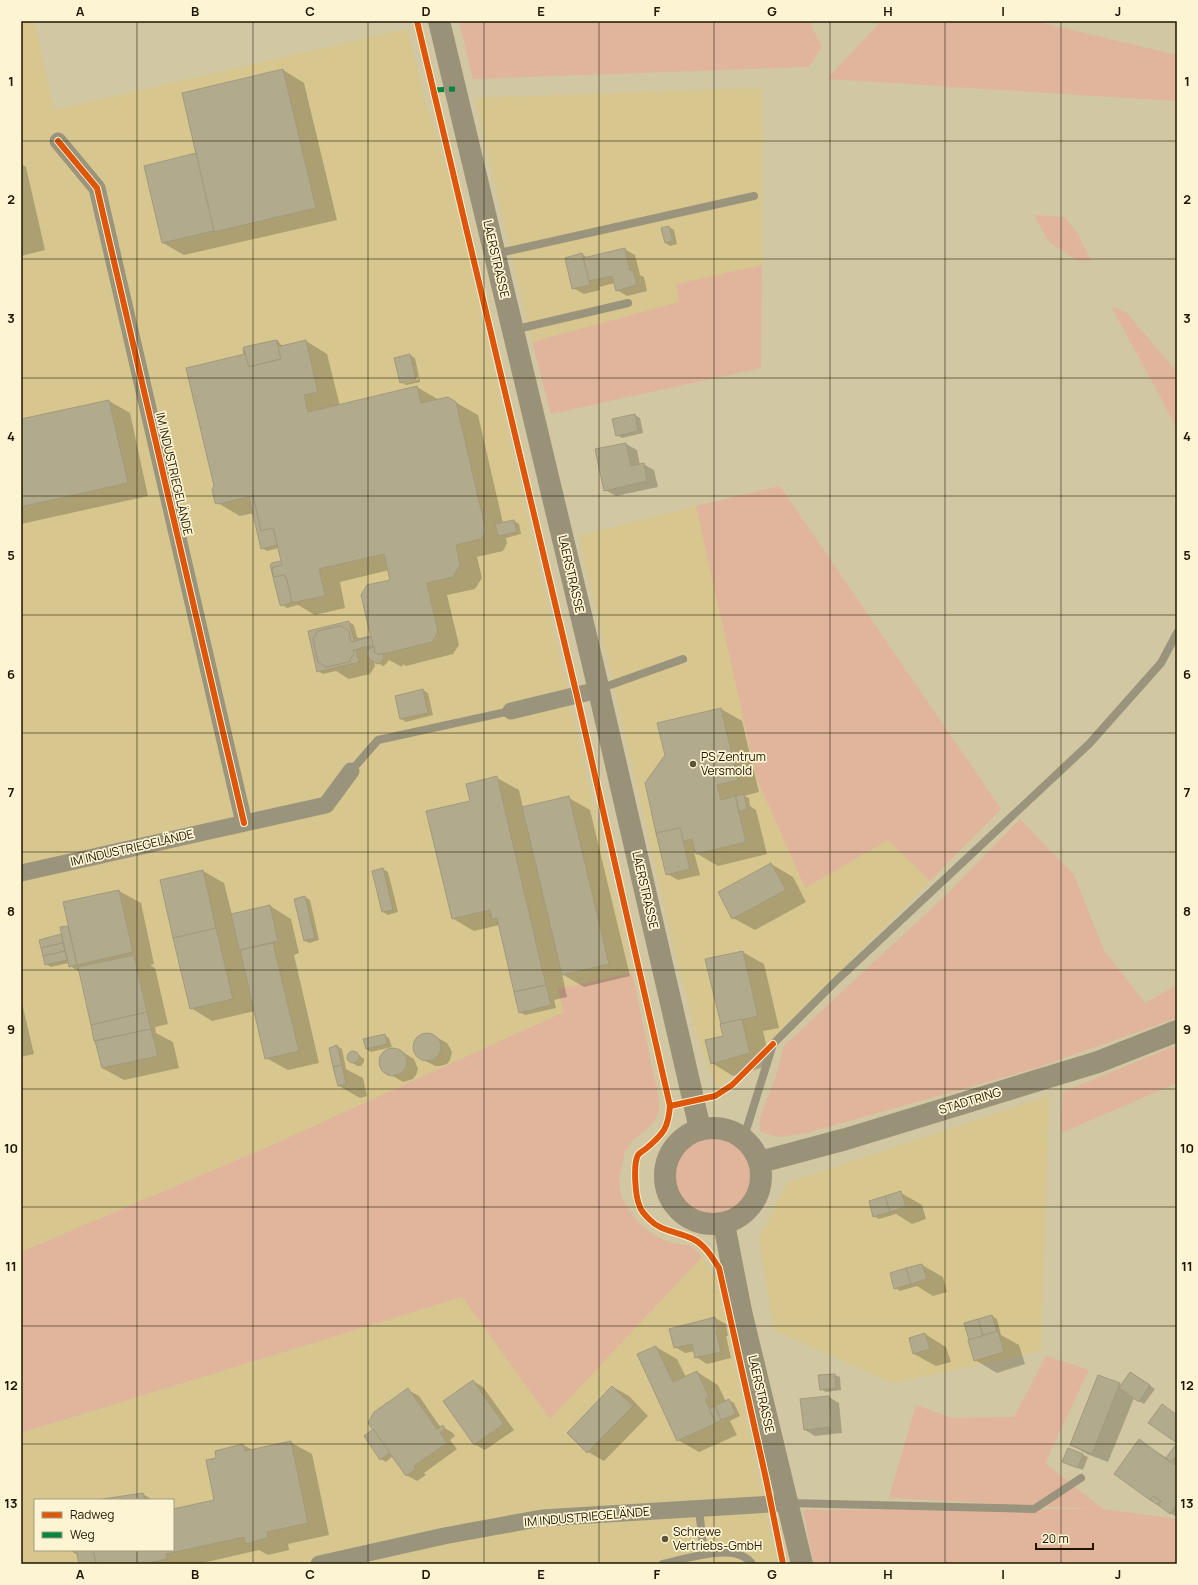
<svg xmlns="http://www.w3.org/2000/svg" width="1198" height="1585" font-family="Manrope,sans-serif">
	<style>
		.built { fill: #d7c78e; fill-rule: evenodd }
		.green { fill: #e1b59b }
		.shadow { fill: #0003 }
		.building { fill: #b2aa8d; stroke: #a29a7d }
		.lines { fill: none; stroke-linecap: round; stroke-linejoin: round }
		.lane { stroke: #9a947c; stroke-width: 8 }
		.street { stroke: #9a947c; stroke-width: 17 }
		.secondary { stroke: #9a9278; stroke-width: 22 }
		.quiet { stroke: #00873e; stroke-width: 5; stroke-dasharray: 10 5; stroke-linecap: butt }
		.cycleway-casing { stroke: #fdf4d3; stroke-width: 8 }
		.cycleway { stroke: #de560b; stroke-width: 6 }
		.grid { fill: none; stroke: #1d1600; stroke-width: 1; stroke-opacity: 0.55 }
		.poi-dot { fill: #5c5439; stroke: #fdf4d3; stroke-width: 1.5 }
		.labels { text-anchor: middle; stroke-width: 3.5; stroke-linejoin: round; paint-order: stroke }
		.street-label { font-size: 12px; fill: #1d1600; stroke: #fdf4d3 }
		.poi-label { font-size: 12px; fill: #1d1600; stroke: #fdf4d3; text-anchor: start }
		.neatline { fill: none; stroke: #1d1600; stroke-width: 1.5 }
		.grid-label { font-size: 13px; text-anchor: middle; font-weight: bold; fill: #1d1600 }
	</style>
	<rect width="100%" height="100%" fill="#d1c7a3"/>
	<g class="built">
		<polygon points="21,21 34,21 54,110 407,29 426,103 453,191 632,973 559,989 564,1012 272,1145 21,1252"/>
		<polygon points="762,88 762,265 676,284 680,302 532,342 475,98"/>
		<polygon points="696,506 757,779 805,888 888,840 930,881 775,1036 717,1088 696,1033 676,956 579,536"/>
		<polygon points="1049,1096 1041,1351 892,1383 774,1330 759,1239 787,1183"/>
		<path d="M 702,1257 L 716,1279 L 777,1564 L 21,1564 L 21,1433 L 462,1297 L 550,1419 ZM 35,1500 L 173,1500 L 173,1550 L 35,1550 Z"/>
	</g>
	<g class="green">
		<polygon points="459,21 809,21 822,47 809,67 473,79"/>
		<polygon points="881,21 1034,21 1177,55 1177,101 827,79"/>
		<polygon points="1034,215 1064,217 1077,232 1091,261 1076,260 1049,242"/>
		<polygon points="762,265 761,368 551,414 532,342 679,302 676,284"/>
		<polygon points="1111,306 1126,312 1177,372 1177,428"/>
		<polygon points="780,486 1001,809 930,881 888,840 805,888 757,779 696,506"/>
		<polygon points="1020,819 1074,875 1104,950 1145,1003 1177,985 1177,1018 1033,1069 807,1133 778,1137 760,1132 760,1117 774,1082 784,1046 803,1028 945,896"/>
		<polygon points="632,973 659,1099 659,1112 654,1122 647,1129 633,1140 625,1151 619,1181 621,1196 628,1208 639,1223 656,1236 668,1242 691,1246 702,1257 550,1419 462,1297 21,1433 21,1252 272,1145 564,1012 558,989"/>
		<polygon points="1177,1045 1177,1083 1061,1133 1063,1092"/>
		<circle cx="712" cy="1177" r="40"/>
		<polygon points="1046,1356 1089,1370 1045,1463 1103,1509 1177,1519 1177,1564 814,1564 803,1510 1092,1509 889,1498 916,1405 952,1418 1014,1417"/>
	</g>
	<g class="shadow">
		<polygon points="283,70 304,83 337,220 184,255 163,243 197,154"/>
		<polygon points="21,164 26,167 45,250 21,256"/>
		<polygon points="669,227 674,230 677,244 670,246 666,243"/>
		<polygon points="624,249 635,255 640,275 644,277 647,291 627,296 617,290 615,283 599,287 600,290 584,294 573,288 582,254 588,258"/>
		<polygon points="276,341 283,346 306,341 327,354 340,406 417,387 439,400 448,398 478,415 503,523 514,521 519,524 521,534 506,538 507,543 503,551 477,557 482,578 475,589 447,595 459,645 453,654 406,666 403,664 402,667 389,660 385,665 383,666 374,661 375,666 370,674 349,679 336,671 323,674 318,671 309,631 349,622 354,625 357,637 363,640 372,638 391,581 389,570 340,582 345,608 315,615 298,605 287,608 281,604 281,562 282,563 279,548 267,551 262,548 254,513 240,516 216,502 245,355"/>
		<polygon points="410,355 415,358 419,377 404,381 404,383 420,379 420,382 406,385 401,382"/>
		<polygon points="109,401 130,413 148,496 21,524 21,420"/>
		<polygon points="635,415 640,418 643,433 622,438 617,435"/>
		<polygon points="626,444 637,450 640,465 643,464 654,470 658,487 616,496 605,490"/>
		<polygon points="423,690 428,693 433,715 406,722 401,719 396,696"/>
		<polygon points="721,709 742,721 759,792 744,796 749,798 750,806 756,810 767,854 718,866 694,852 700,875 678,880 667,874"/>
		<polygon points="497,778 519,790 523,808 569,798 590,810 630,976 584,987 562,974 567,997 554,1000 556,1008 525,1015 520,1012 499,925 474,931 452,918 471,802"/>
		<polygon points="771,864 793,877 806,902 755,930 733,918"/>
		<polygon points="383,869 388,872 398,912 388,915 383,912"/>
		<polygon points="203,871 224,883 232,915 270,906 291,919 299,953 294,955 319,1063 288,1070 266,1058 255,1011 212,1021 191,1008"/>
		<polygon points="119,891 141,903 154,964 150,965 155,968 168,1024 155,1027 156,1033 173,1042 179,1068 124,1080 102,1068 80,972 70,966 69,963 51,967 46,964 40,940 61,935 63,936 61,928 70,926 64,903"/>
		<polygon points="305,897 310,900 319,940 309,943 304,940"/>
		<polygon points="743,952 764,964 779,1028 763,1031 771,1065 733,1076 712,1063 725,1036"/>
		<polygon points="21,999 34,1054 21,1057"/>
		<polygon points="426,1033 436,1037 447,1043 452,1052 450,1060 447,1064 440,1066 435,1066 419,1057 415,1052 414,1047 417,1038"/>
		<polygon points="384,1035 389,1038 392,1047 371,1052 366,1049"/>
		<polygon points="337,1046 342,1049 346,1069 363,1078 367,1096 360,1098 339,1086 330,1048"/>
		<polygon points="389,1049 399,1050 414,1059 418,1069 416,1075 413,1079 403,1082 383,1070 380,1062 384,1052"/>
		<polygon points="355,1052 364,1059 364,1062 361,1066 357,1066 349,1060 348,1056 351,1053"/>
		<polygon points="901,1193 922,1205 926,1219 912,1224 896,1214 879,1219 874,1216"/>
		<polygon points="922,1265 943,1277 947,1292 933,1296 917,1286 900,1291 895,1288"/>
		<polygon points="992,1316 997,1319 1001,1335 1019,1345 1025,1364 997,1373 975,1360"/>
		<polygon points="715,1318 726,1324 728,1336 726,1336 731,1358 707,1364 696,1357 695,1351 685,1353 675,1347"/>
		<polygon points="925,1334 946,1347 951,1362 936,1366 914,1354 910,1338"/>
		<polygon points="656,1347 677,1359 686,1377 697,1372 718,1385 726,1402 729,1400 734,1403 740,1416 730,1421 737,1435 699,1452 678,1440"/>
		<polygon points="835,1375 840,1377 841,1390 826,1392 821,1389"/>
		<polygon points="1136,1376 1155,1389 1144,1404 1134,1398 1108,1462 1087,1454 1071,1445 1120,1384 1122,1386"/>
		<polygon points="473,1381 483,1387 514,1430 485,1450 474,1444"/>
		<polygon points="613,1387 629,1396 648,1416 604,1461 588,1452 568,1433"/>
		<polygon points="408,1390 419,1396 441,1428 443,1427 453,1433 455,1436 450,1440 457,1449 424,1473 426,1475 417,1481 406,1475 393,1456 386,1462 381,1459 374,1430"/>
		<polygon points="829,1397 839,1403 842,1433 815,1436 805,1430"/>
		<polygon points="1139,1441 1167,1458 1177,1445 1177,1517 1170,1513"/>
		<polygon points="290,1442 312,1454 329,1535 288,1544 289,1550 268,1555 259,1550 198,1564 80,1564 78,1554 76,1554 69,1550 173,1550 173,1510 215,1501 218,1458 243,1445 253,1450"/>
		<polygon points="1069,1449 1088,1457 1083,1470 1064,1462"/>
		<polygon points="143,1494 153,1500 103,1500"/>
	</g>
	<g class="building">
		<polygon points="283,69 316,208 214,232 182,93"/>
		<polygon points="196,153 214,231 162,243 144,166"/>
		<polygon points="669,226 673,241 665,243 661,228"/>
		<polygon points="625,248 630,271 633,270 637,285 616,291 612,276 589,281 590,285 582,253 583,258"/>
		<polygon points="582,253 590,285 572,289 565,258"/>
		<polygon points="276,340 278,341 280,346 277,342 281,359 249,367 244,350 244,354 243,349 244,347"/>
		<polygon points="306,340 318,392 304,395 308,412 417,386 421,403 448,397 456,402 486,531 481,539 456,545 460,565 453,577 427,583 438,632 432,642 383,654 382,653 380,655 374,652 375,648 373,647 361,595 367,585 390,580 384,554 319,569 325,594 324,596 291,603 292,602 286,577 285,577 284,575 275,577 273,575 272,569 273,567 282,565 273,528 261,531 253,496 218,504 215,503 212,489 214,486 186,368 245,354 244,350 249,367 281,359 277,342 279,346 281,346"/>
		<polygon points="410,354 416,379 400,383 394,358"/>
		<polygon points="109,400 128,483 21,507 21,419"/>
		<polygon points="635,414 638,431 616,436 612,419"/>
		<polygon points="626,443 631,466 644,463 647,481 604,491 595,449"/>
		<polygon points="253,496 261,531 273,528 277,545 261,549 249,497"/>
		<polygon points="514,520 517,532 498,536 495,524"/>
		<polygon points="281,561 282,565 273,567 272,569 273,575 275,577 284,575 285,577 286,577 292,602 282,606 280,605 270,565 272,563"/>
		<polygon points="349,621 354,640 370,636 371,637 351,642 349,631 340,626 318,631 313,639 318,662 326,667 349,662 354,653 353,650 373,645 373,647 356,650 359,662 317,672 308,631"/>
		<polygon points="340,626 349,631 351,642 371,637 373,645 353,650 354,653 349,662 326,667 318,662 313,639 318,631"/>
		<polygon points="373,647 375,648 374,652 380,655 382,653 383,654 384,658 380,663 377,664 367,657 366,653 369,649"/>
		<polygon points="423,689 428,713 400,719 395,696"/>
		<polygon points="721,708 738,780 717,785 721,800 735,796 746,842 696,854 692,839 683,841 680,828 656,833 645,783 665,755 657,723"/>
		<polygon points="497,776 546,985 514,992 497,918 492,919 490,910 452,919 426,811 470,801 466,784"/>
		<polygon points="744,794 747,809 739,812 736,796"/>
		<polygon points="569,796 609,964 562,975 522,807"/>
		<polygon points="680,828 690,869 666,875 656,833"/>
		<polygon points="771,863 786,890 732,919 718,892"/>
		<polygon points="383,868 393,910 382,912 372,871"/>
		<polygon points="203,870 216,928 173,938 160,880"/>
		<polygon points="119,890 133,952 77,965 63,902"/>
		<polygon points="305,896 315,938 304,941 294,899"/>
		<polygon points="270,905 278,941 239,950 231,914"/>
		<polygon points="68,926 77,965 69,967 60,927"/>
		<polygon points="216,928 233,999 190,1009 173,938"/>
		<polygon points="61,934 63,943 41,948 39,940"/>
		<polygon points="63,943 65,951 43,956 41,948"/>
		<polygon points="273,943 299,1051 265,1059 240,950"/>
		<polygon points="65,951 67,960 45,965 43,956"/>
		<polygon points="743,951 758,1016 721,1024 705,959"/>
		<polygon points="134,955 147,1012 91,1025 78,967"/>
		<polygon points="546,985 551,1005 519,1013 514,992"/>
		<polygon points="147,1012 151,1029 94,1041 91,1025"/>
		<polygon points="742,1019 750,1053 711,1064 705,1040 723,1036 720,1024"/>
		<polygon points="151,1029 158,1056 102,1068 95,1041"/>
		<circle cx="427" cy="1047" r="14"/>
		<polygon points="385,1034 387,1044 366,1049 363,1039"/>
		<polygon points="337,1045 342,1065 333,1067 329,1048"/>
		<circle cx="393" cy="1062" r="14"/>
		<circle cx="353" cy="1057" r="6"/>
		<polygon points="342,1065 346,1084 338,1086 333,1067"/>
		<polygon points="901,1191 906,1207 890,1212 885,1196"/>
		<polygon points="885,1196 890,1212 873,1217 869,1201"/>
		<polygon points="922,1264 927,1279 911,1284 906,1268"/>
		<polygon points="906,1268 911,1284 894,1289 890,1273"/>
		<polygon points="992,1315 997,1332 983,1336 978,1319"/>
		<polygon points="715,1317 718,1330 716,1331 721,1352 695,1358 692,1344 674,1348 669,1329"/>
		<polygon points="978,1319 983,1336 969,1340 964,1323"/>
		<polygon points="998,1331 1004,1352 974,1361 968,1340"/>
		<polygon points="925,1333 930,1349 913,1354 909,1338"/>
		<polygon points="656,1346 673,1382 697,1371 709,1397 705,1399 716,1423 677,1441 637,1354"/>
		<polygon points="1130,1372 1150,1385 1139,1402 1119,1388"/>
		<polygon points="835,1374 836,1388 820,1390 818,1375"/>
		<polygon points="1098,1375 1120,1383 1092,1454 1070,1445"/>
		<polygon points="473,1380 504,1424 474,1445 443,1401"/>
		<polygon points="612,1386 633,1406 587,1453 567,1433"/>
		<polygon points="408,1388 437,1429 443,1425 445,1429 440,1433 447,1443 414,1466 416,1469 406,1476 368,1423 374,1412"/>
		<polygon points="829,1396 832,1427 804,1430 800,1399"/>
		<polygon points="729,1399 736,1414 721,1420 715,1406"/>
		<polygon points="1162,1404 1177,1415 1177,1443 1148,1423"/>
		<polygon points="715,1406 721,1420 716,1423 709,1409"/>
		<polygon points="373,1429 390,1453 380,1460 364,1436"/>
		<polygon points="1139,1439 1174,1465 1175,1463 1177,1464 1177,1504 1170,1514 1158,1505 1161,1501 1153,1496 1150,1500 1114,1474"/>
		<polygon points="291,1441 308,1523 267,1532 268,1538 246,1544 244,1537 166,1554 167,1559 143,1564 96,1564 93,1550 173,1550 173,1509 214,1500 206,1460 216,1458 215,1451 243,1444 245,1451"/>
		<polygon points="1177,1443 1177,1454 1172,1461 1175,1463 1174,1465 1166,1458"/>
		<polygon points="1068,1448 1083,1454 1078,1468 1062,1462"/>
		<polygon points="143,1493 145,1500 96,1500"/>
		<polygon points="1153,1496 1161,1501 1158,1505 1150,1500"/>
		<polygon points="76,1550 93,1550 96,1564 79,1564"/>
	</g>
	<g class="lines">
		<g class="lane">
			<polyline points="495,254 754,196"/>
			<polyline points="513,330 628,303"/>
			<polyline points="599,689 683,659"/>
			<polyline points="351,771 378,740 511,711"/>
			<polyline points="744,1137 773,1044 837,980 1089,744 1161,663 1177,633"/>
			<polyline points="789,1503 1034,1509 1081,1478"/>
			<polyline points="699,1509 704,1554"/>
			<path d="M 663,1564 C 686,1559 736,1541 752,1564"/>
		</g>
		<g class="street">
			<polyline points="58,141 97,188 244,823"/>
			<polyline points="511,711 598,690"/>
			<polyline points="21,873 326,805 351,771"/>
			<polyline points="319,1564 444,1536 542,1518 787,1503"/>
		</g>
		<g class="secondary">
			<polyline points="439,21 593,665 700,1129"/>
			<circle cx="713" cy="1176" r="48"/>
			<polyline points="760,1162 846,1139 1098,1062 1177,1031"/>
			<polyline points="724,1224 741,1311 802,1564"/>
		</g>
		<polyline class="quiet" points="434,90 455,89"/>
		<g class="cycleway-casing">
			<g id="cycleway">
				<path d="M 417,21 L 577,696 L 670,1106 C 668,1128 664,1133 648,1147 C 645,1150 640,1152 638,1155 C 633,1164 635,1197 640,1207 C 641,1211 646,1216 649,1219 C 661,1232 677,1231 693,1239 C 705,1245 712,1257 719,1268 L 766,1479 L 783,1564"/>
				<polyline points="58,141 97,188 244,823"/>
				<polyline points="670,1106 715,1096 732,1085 773,1044"/>
			</g>
		</g>
		<use href="#cycleway" class="cycleway"/>
	</g>
	<path class="grid" d="M 137,21 L 137,1500M 253,21 L 253,1564M 368,21 L 368,1564M 484,21 L 484,1564M 599,21 L 599,1564M 714,21 L 714,1564M 830,21 L 830,1564M 945,21 L 945,1564M 1061,21 L 1061,1564M 21,141 L 1177,141M 21,259 L 1177,259M 21,378 L 1177,378M 21,496 L 1177,496M 21,615 L 1177,615M 21,733 L 1177,733M 21,852 L 1177,852M 21,970 L 1177,970M 21,1089 L 1177,1089M 21,1207 L 1177,1207M 21,1326 L 1177,1326M 21,1444 L 1177,1444M 137,1550 L 137,1564"/>
	<g class="poi-dot">
		<circle cx="693" cy="764" r="4"/>
		<circle cx="665" cy="1539" r="4"/>
	</g>
	<g class="labels">
		<g class="street-label">
			<text transform="translate(496 259) rotate(77)" y="4">LAERSTRASSE</text>
			<text transform="translate(174 474) rotate(77)" y="4">IM INDUSTRIEGELÄNDE</text>
			<text transform="translate(571 574) rotate(77)" y="4">LAERSTRASSE</text>
			<text transform="translate(132 848) rotate(-13)" y="4">IM INDUSTRIEGELÄNDE</text>
			<text transform="translate(645 890) rotate(77)" y="4">LAERSTRASSE</text>
			<text transform="translate(970 1101) rotate(-17)" y="4">STADTRING</text>
			<text transform="translate(761 1394) rotate(77)" y="4">LAERSTRASSE</text>
			<text transform="translate(587 1517) rotate(-5)" y="4">IM INDUSTRIEGELÄNDE</text>
		</g>
		<g class="poi-label">
			<text x="701" y="761">PS Zentrum<tspan x="701" dy="14">Versmold</tspan></text>
			<text x="673" y="1536">Schrewe<tspan x="673" dy="14">Vertriebs-GmbH</tspan></text>
		</g>
	</g>
	<rect width="1198" height="1585" fill="none" stroke="#fdf4d3" stroke-width="44"/>
	<rect x="34" y="1499" width="140" height="52" fill="#fdf4d3" stroke="#a39b7f"/>
	<rect x="42" y="1512" width="20" height="6" fill="#de560b" stroke="#a39b7f"/>
	<text x="70" y="1519" font-size="12" fill="#1d1600">Radweg</text>
	<rect x="42" y="1532" width="20" height="6" fill="#00873e" stroke="#a39b7f"/>
	<text x="70" y="1539" font-size="12" fill="#1d1600">Weg</text>
	<path d="M1036 1543v6h57v-6" fill="none" stroke="#1d1600" stroke-width="2"/>
	<text x="1042" y="1543" font-size="12" fill="#1d1600" stroke="#fdf4d3" stroke-width="3" paint-order="stroke">20 m</text>
	<rect x="22" y="22" width="1154" height="1541" class="neatline"/>
	<g class="grid-label">
		<text x="80" y="16">A</text>
		<text x="195" y="16">B</text>
		<text x="310" y="16">C</text>
		<text x="426" y="16">D</text>
		<text x="541" y="16">E</text>
		<text x="657" y="16">F</text>
		<text x="772" y="16">G</text>
		<text x="888" y="16">H</text>
		<text x="1003" y="16">I</text>
		<text x="1118" y="16">J</text>
		<text x="11" y="86">1</text>
		<text x="1187" y="86">1</text>
		<text x="11" y="204">2</text>
		<text x="1187" y="204">2</text>
		<text x="11" y="323">3</text>
		<text x="1187" y="323">3</text>
		<text x="11" y="441">4</text>
		<text x="1187" y="441">4</text>
		<text x="11" y="560">5</text>
		<text x="1187" y="560">5</text>
		<text x="11" y="679">6</text>
		<text x="1187" y="679">6</text>
		<text x="11" y="797">7</text>
		<text x="1187" y="797">7</text>
		<text x="11" y="916">8</text>
		<text x="1187" y="916">8</text>
		<text x="11" y="1034">9</text>
		<text x="1187" y="1034">9</text>
		<text x="11" y="1153">10</text>
		<text x="1187" y="1153">10</text>
		<text x="11" y="1271">11</text>
		<text x="1187" y="1271">11</text>
		<text x="11" y="1390">12</text>
		<text x="1187" y="1390">12</text>
		<text x="11" y="1508">13</text>
		<text x="1187" y="1508">13</text>
		<text x="80" y="1579">A</text>
		<text x="195" y="1579">B</text>
		<text x="310" y="1579">C</text>
		<text x="426" y="1579">D</text>
		<text x="541" y="1579">E</text>
		<text x="657" y="1579">F</text>
		<text x="772" y="1579">G</text>
		<text x="888" y="1579">H</text>
		<text x="1003" y="1579">I</text>
		<text x="1118" y="1579">J</text>
	</g>
</svg>
